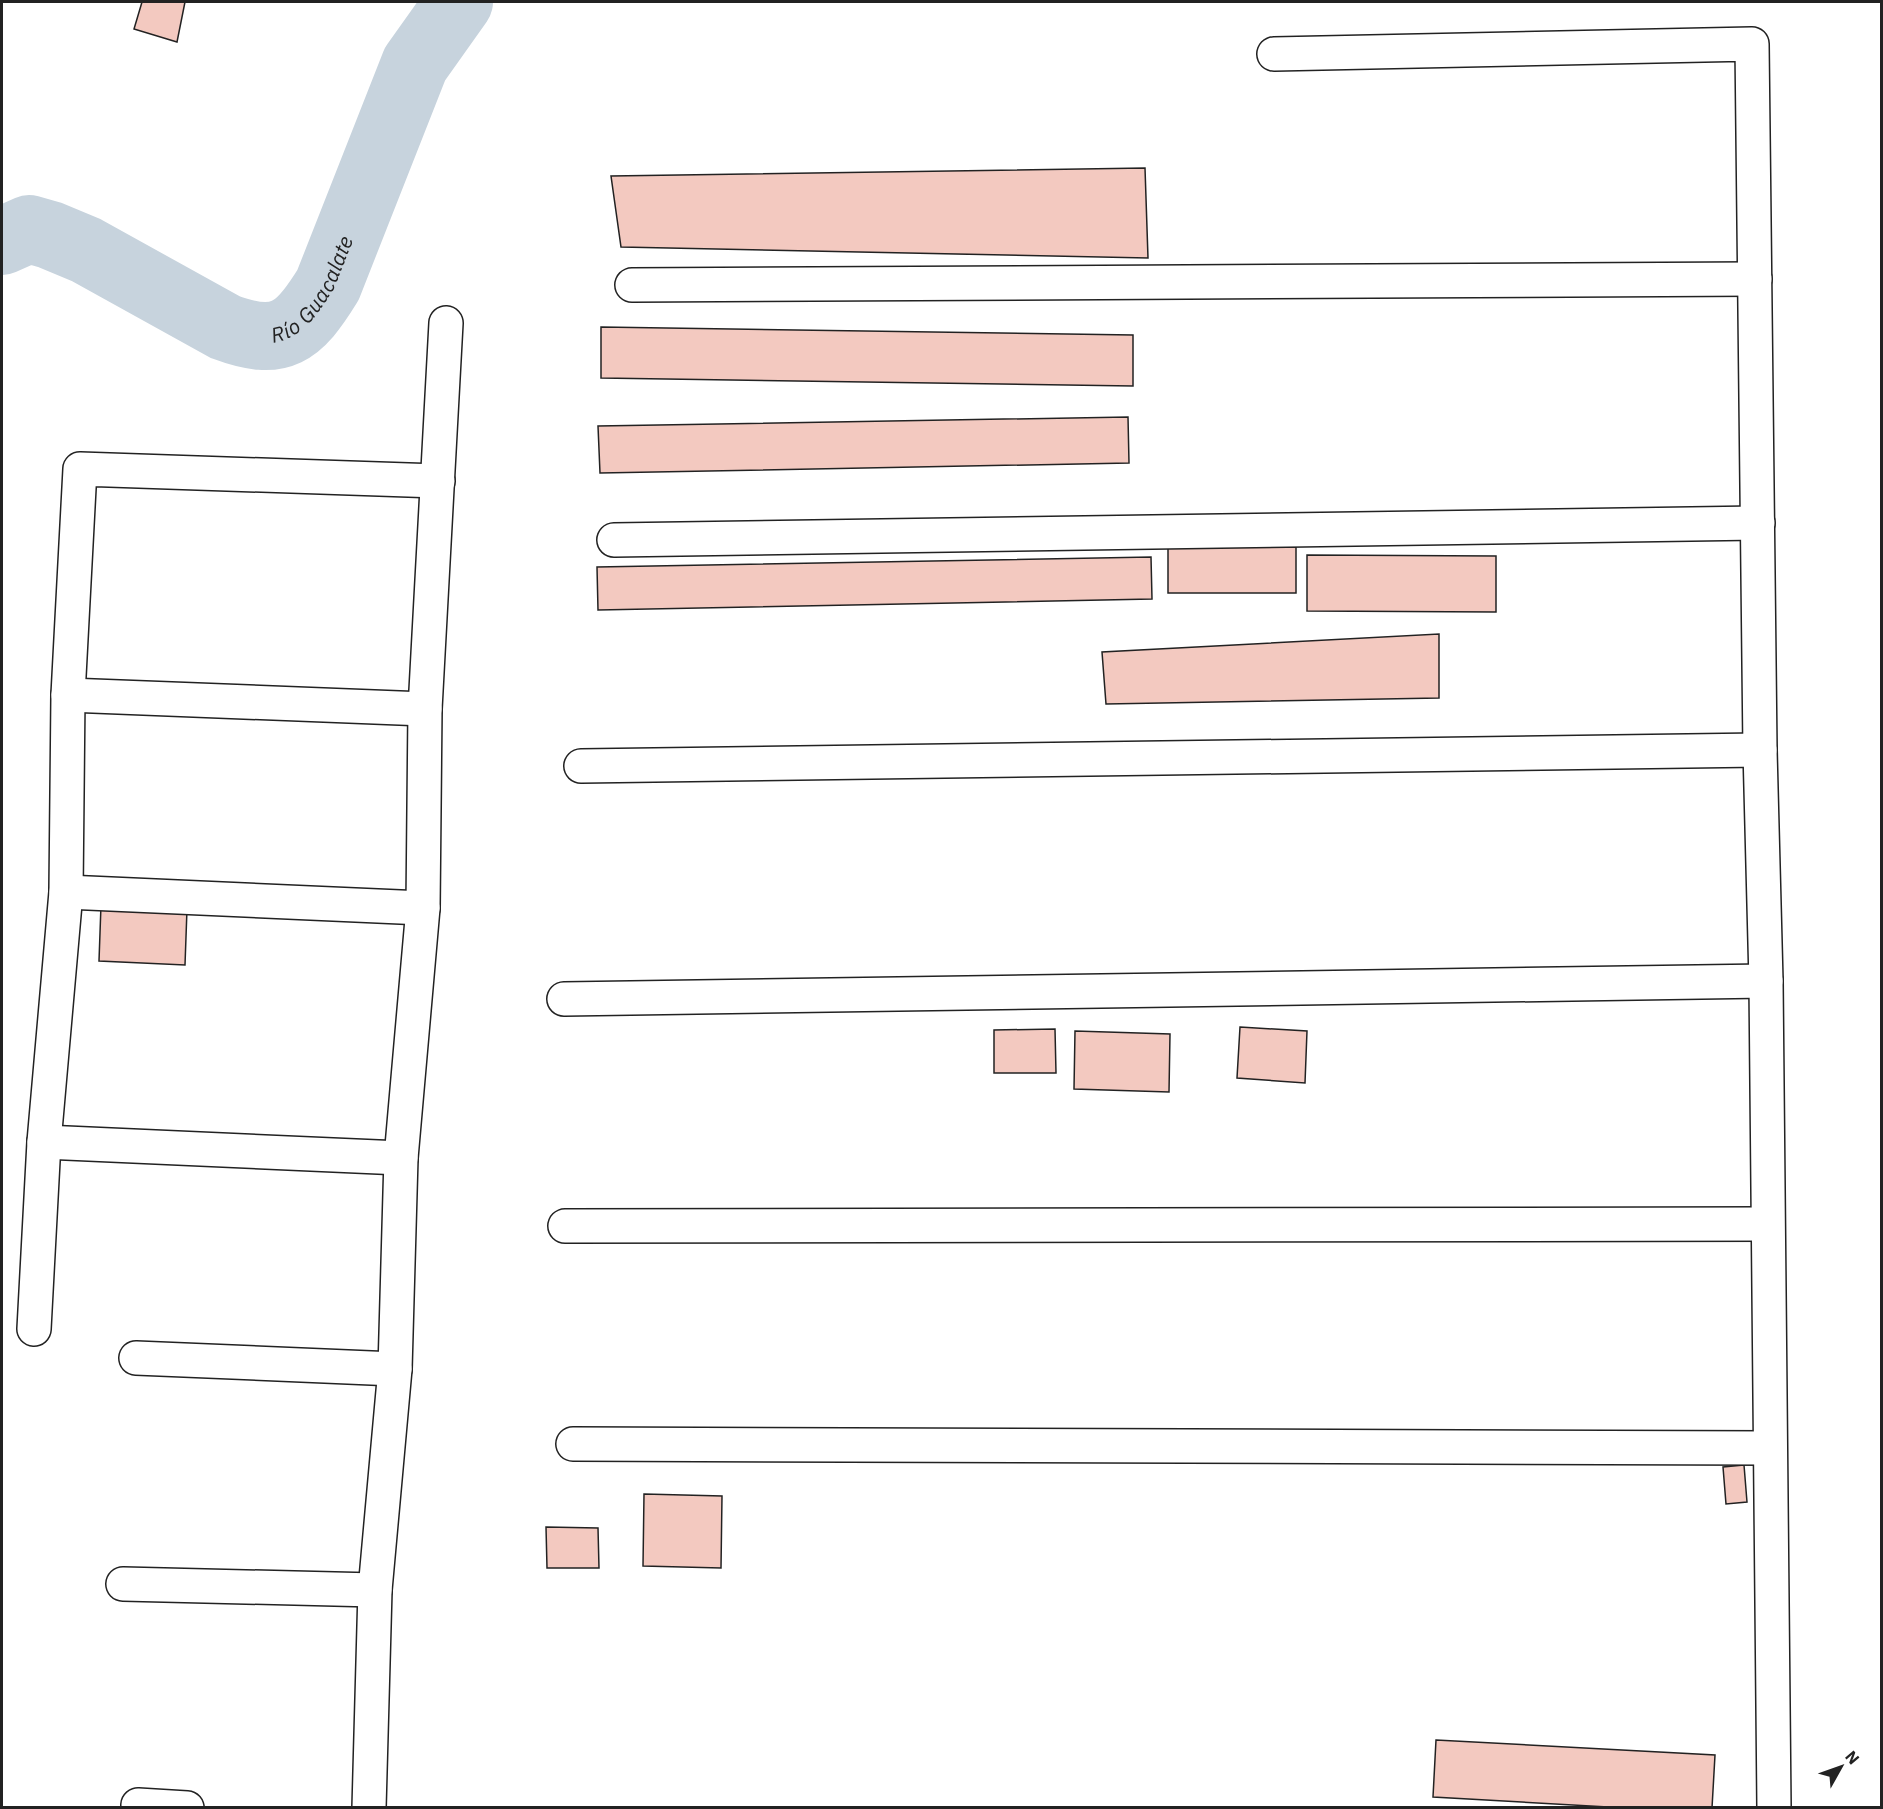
<svg xmlns="http://www.w3.org/2000/svg" width="1883" height="1809" font-family="'IBM Plex Sans',sans-serif">
	<style>
		.lines { fill: none; stroke-linecap: round; stroke-linejoin: round }
		.river { stroke: #c7d3dd; stroke-width: 68 }
		.building { fill: #f3c9c0; stroke: #222; stroke-width: 1.5 }
		.minor-casing { stroke: #222; stroke-width: 36 }
		.minor { stroke: #fff; stroke-width: 33 }
		.labels { text-anchor: middle; stroke-width: 4.5; stroke-linejoin: round; paint-order: stroke }
		.water-label { font-size: 21px; font-style: italic; fill: #222; stroke: #fff }
	</style>
	<rect width="100%" height="100%" fill="#fff"/>
	<g class="lines">
		<path class="river" id="s1" d="M 2,241 L 29,229 L 50,235 L 86,250 L 225,327 C 281,348 299,332 328,285 L 415,64 L 459,2"/>
	</g>
	<g class="building">
		<polygon points="142,2 185,2 177,42 134,29"/>
		<polygon points="1145,168 1148,258 621,247 611,176"/>
		<polygon points="601,327 1133,335 1133,386 601,378"/>
		<polygon points="1128,417 1129,463 600,473 598,426"/>
		<rect x="1168" y="547" width="128" height="46"/>
		<polygon points="1307,555 1496,556 1496,612 1307,611"/>
		<polygon points="1151,557 1152,599 598,610 597,567"/>
		<polygon points="1439,634 1439,698 1106,704 1102,652"/>
		<polygon points="101,905 187,909 185,965 99,961"/>
		<polygon points="1240,1027 1307,1031 1305,1083 1237,1078"/>
		<polygon points="1055,1029 1056,1073 994,1073 994,1030"/>
		<polygon points="1075,1031 1170,1034 1169,1092 1074,1089"/>
		<polygon points="1744,1465 1747,1502 1726,1504 1723,1467"/>
		<polygon points="644,1494 722,1496 721,1568 643,1566"/>
		<polygon points="546,1527 598,1528 599,1568 547,1568"/>
		<polygon points="1436,1740 1715,1755 1712,1808 1626,1808 1433,1797"/>
	</g>
	<g class="lines">
		<g class="minor-casing">
			<g id="minor">
				<polyline points="1274,54 1752,44 1760,750 1766,981 1774,1808"/>
				<polyline points="632,285 1755,279"/>
				<polyline points="614,540 1758,523"/>
				<polyline points="68,695 425,709"/>
				<polyline points="581,766 1760,750"/>
				<polyline points="66,892 423,908"/>
				<polyline points="564,999 1766,981"/>
				<polyline points="44,1142 401,1158"/>
				<polyline points="565,1226 1767,1224"/>
				<polyline points="34,1329 44,1142 66,892 68,695 80,469 438,481"/>
				<polyline points="136,1358 395,1369"/>
				<polyline points="573,1444 1769,1448"/>
				<polyline points="123,1584 375,1590"/>
				<polyline points="138,1805 187,1808"/>
				<polyline points="369,1808 375,1590 395,1369 401,1158 423,908 425,709 446,323"/>
			</g>
		</g>
		<use href="#minor" class="minor"/>
	</g>
	<g class="labels">
		<g class="water-label">
			<text dy="7" stroke="none"><textPath href="#s1" startOffset="362">Río Guacalate</textPath></text>
		</g>
	</g>
	<rect width="1883" height="1809" fill="none" stroke="#222222" stroke-width="6"/>
	<g transform="translate(1841 1767) rotate(50)" stroke="#ffffff" stroke-width="4.5" paint-order="stroke">
	<path d="M0-4.5L10 22L0 15L-10 22Z" fill="#222222"/>
	<text y="-9" font-size="16" font-weight="bold" text-anchor="middle" fill="#222222">N</text>
	</g>
</svg>
